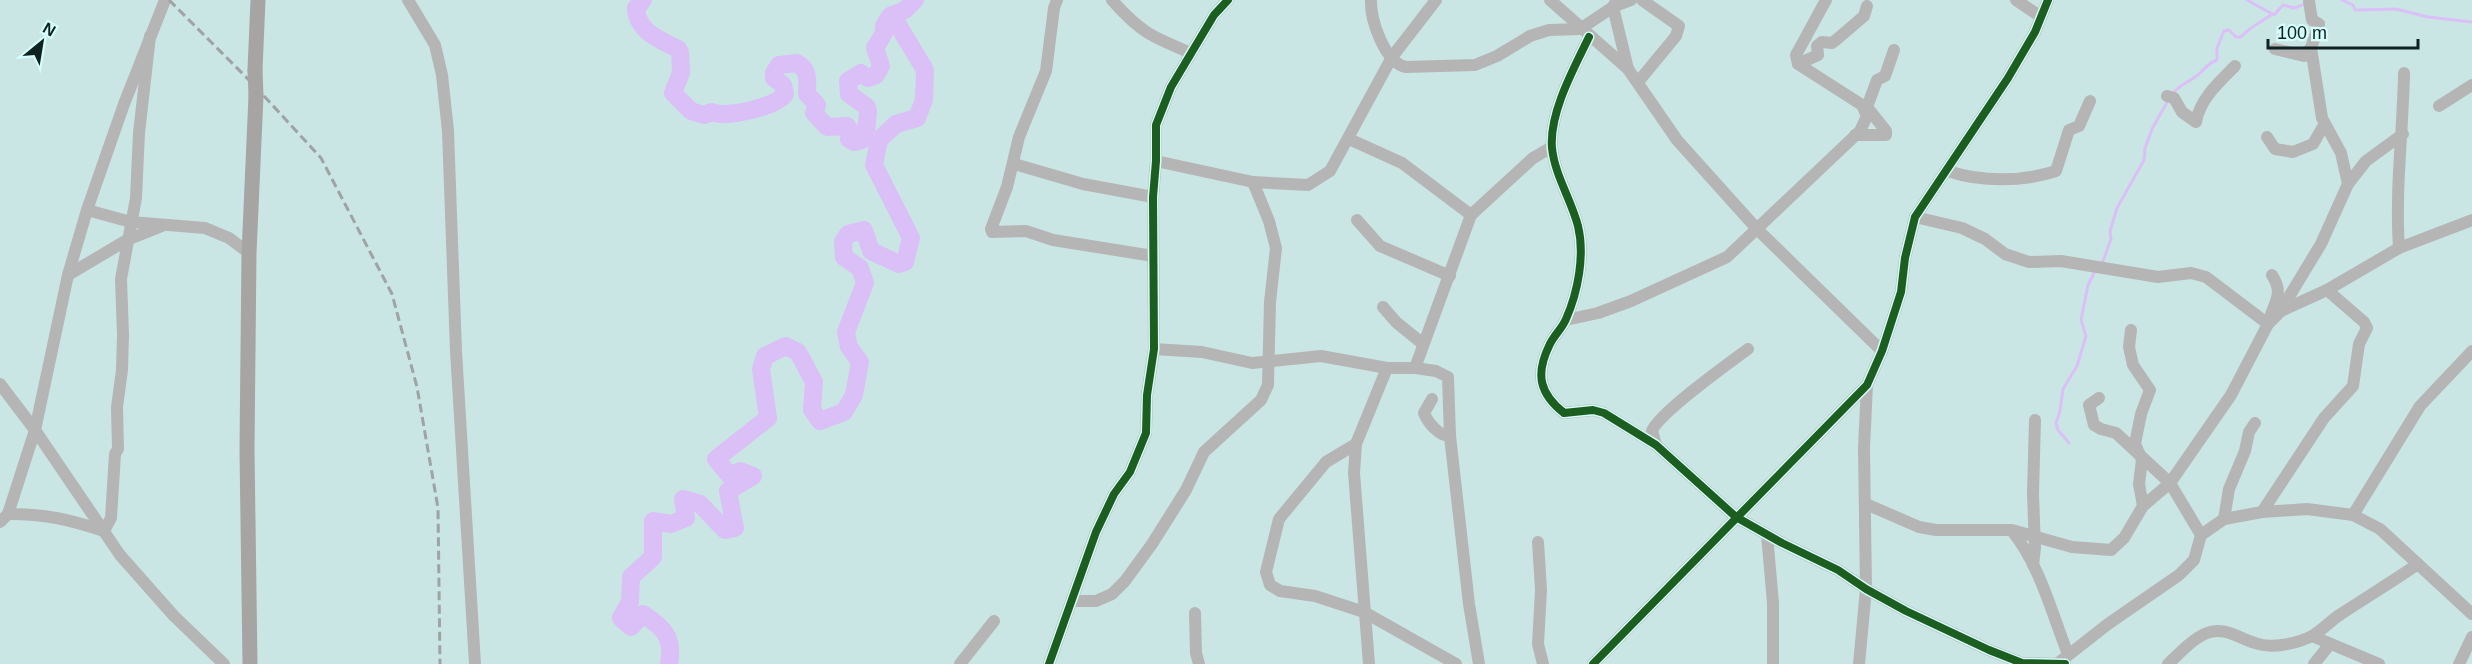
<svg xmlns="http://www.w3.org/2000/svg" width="2472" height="664" font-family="Arial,sans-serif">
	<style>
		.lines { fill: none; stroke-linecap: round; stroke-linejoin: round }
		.stream { stroke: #dac0f6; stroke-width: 3 }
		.river { stroke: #dac0f6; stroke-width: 18 }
		.minor { stroke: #b6b5b5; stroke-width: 12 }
		.major { stroke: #a7a4a4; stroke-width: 15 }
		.rail { stroke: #9ea3a3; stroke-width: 3; stroke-dasharray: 9 4.5; stroke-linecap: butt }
		.major-bridge { stroke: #a7a4a4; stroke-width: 15 }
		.cycleway-casing { stroke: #d4fdfb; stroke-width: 11 }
		.cycleway { stroke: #1b5e20; stroke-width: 8 }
	</style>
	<rect width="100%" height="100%" fill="#cae6e4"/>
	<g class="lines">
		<g class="stream">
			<polyline points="2247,0 2274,15 2283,5 2294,8 2305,4"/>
			<polyline points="2342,0 2353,5 2355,10 2396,9 2428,17 2472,22"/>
			<path d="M 2173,93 C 2183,82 2194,80 2201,72 C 2208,66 2208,63 2217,60 L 2217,48 L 2224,31 L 2229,30 L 2236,37 L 2241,37 C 2249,27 2262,22 2272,14"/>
			<polyline points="2100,264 2103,261 2111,239 2110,231 2117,208 2144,160 2145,148 2153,127 2169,99"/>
			<polyline points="2069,443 2058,430 2056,423 2060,411 2063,389 2077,366 2086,336 2081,320 2088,285 2096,269"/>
		</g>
		<g class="river">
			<path d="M 643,0 L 636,8 C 637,32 661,40 678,49 L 680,52 L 681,73 L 673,93 L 691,111 L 704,115 L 712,112 C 726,119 778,106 785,94 L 783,85 L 774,78 L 774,73 L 779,65 L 797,63 C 810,70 807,82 807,94 L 817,105 L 814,113 L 827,127 L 847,126 L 851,132 L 849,139 L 854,142 L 862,140 L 866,133 L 868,111 L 867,107 L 849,94 L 848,81 L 861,73 L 868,78 L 876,75 L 881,66 L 875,48 L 884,33 L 884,26 L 890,16 L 905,10 L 915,0"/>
			<path d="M 669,664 C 674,637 664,628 643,614 L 631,627 L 621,618 L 630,602 L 631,577 L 653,557 L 653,521 L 671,524 L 686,518 L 683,499 L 700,504 L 725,530 L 735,528 L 728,491 L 753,476 L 740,471 L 730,476 L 716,459 L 768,418 L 761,369 L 765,356 L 786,346 L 798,352 L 814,382 L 812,410 L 820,421 L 844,412 L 854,395 L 860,362 L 849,347 L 846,332 L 865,283 L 860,268 L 844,257 L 843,242 L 848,234 L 864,230 L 871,251 L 899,264 L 905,262 L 911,238 L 874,165 L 879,140 L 896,124 L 917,118 L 924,100 L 925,70 L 892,15"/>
		</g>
		<g class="minor">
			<polyline points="408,0 435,45 442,75 448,131 456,351 475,664"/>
			<polyline points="1057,0 1054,8 1046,71 1019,137 1007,187 991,229 992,232 1026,231 1053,240 1153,256"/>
			<path d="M 1112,0 C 1140,32 1152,37 1191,53"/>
			<path d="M 1371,0 C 1370,20 1385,63 1406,67 L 1475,65 L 1497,56 L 1530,36 L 1549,30 L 1580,29 L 1613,7 L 1631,0"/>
			<polyline points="1550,0 1628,69 1677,140 1757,229 1882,351"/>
			<polyline points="2016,0 2041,17"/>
			<polyline points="1616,1 1613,7 1628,69"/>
			<polyline points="2309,1 2312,20 2319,24 2311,48 2322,118 2341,153 2348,184"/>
			<path d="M 1589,37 C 1574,68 1549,113 1552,148 C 1555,176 1571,199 1578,226 C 1585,255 1578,292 1566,319 C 1562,329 1553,336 1549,346 C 1535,375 1540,394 1564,413 L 1593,410 L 1604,413 L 1656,445 L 1736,517 L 1782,543 L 1838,570 L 1866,589 L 1906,611 L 1989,650 L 2022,663 L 2065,664"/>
			<polyline points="2275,49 2304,56 2311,48"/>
			<polyline points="1798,64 1818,55 1817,46 1822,42 1832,43 1836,40 1864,16 1867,6"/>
			<polyline points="1638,82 1676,36 1679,26 1642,0"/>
			<path d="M 2167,96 L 2174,98 L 2182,112 L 2196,122 C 2200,99 2219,82 2235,66"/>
			<polyline points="2439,106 2472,85"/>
			<polyline points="1855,135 1886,135 1886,131 1867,107 1877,80 1885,76 1894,50"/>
			<polyline points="2267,137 2275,149 2293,152 2313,144 2324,125"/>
			<polyline points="1349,139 1402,163 1471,215"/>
			<polyline points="1156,161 1253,182 1308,185 1330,171 1392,57 1436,0"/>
			<polyline points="1014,164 1083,184 1153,197"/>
			<path d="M 1948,171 C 1980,182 2023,182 2056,171 L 2069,130 L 2079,126 L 2090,101"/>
			<polyline points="87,210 131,222 205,228 229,238 249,253"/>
			<path d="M 1915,217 L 1962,228 L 1985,239 L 2005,254 L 2029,262 L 2061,261 L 2158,277 L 2191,273 L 2206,277 L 2268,324 C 2273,303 2285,295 2272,275"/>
			<polyline points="1357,220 1380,246 1450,276"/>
			<path d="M 2399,248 C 2395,189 2403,131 2404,73"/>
			<polyline points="68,275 127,240 162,226"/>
			<polyline points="1383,307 1396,322 1423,344"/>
			<polyline points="2281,310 2321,244 2348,184 2366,161 2403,134"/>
			<polyline points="1566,320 1598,313 1631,301 1727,257 1860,131 1867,116 1862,105 1798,64 1796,55 1826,0"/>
			<polyline points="2131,330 2129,347 2133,365 2150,390 2141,414 2135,444 2142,460 2139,484 2143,506"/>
			<polyline points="1154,349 1202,352 1252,363 1321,356 1387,368 1415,368 1436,371 1448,377 1450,436 1469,604 1479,664"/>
			<polyline points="1415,368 1471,215 1533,158 1552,147"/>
			<polyline points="0,384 35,430 120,555 174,616 224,664"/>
			<path d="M 1432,399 L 1424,413 C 1428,423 1439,436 1450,436"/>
			<polyline points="1356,444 1326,462 1279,519 1266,572 1270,585 1280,591 1315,596 1364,612 1456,664"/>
			<path d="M 1656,445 L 1652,431 C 1659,413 1729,363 1748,349"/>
			<polyline points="1866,504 1919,527 1936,530 2012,530 2072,547 2111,550 2124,538 2143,506 2170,483 2116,433 2101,429 2094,425 2089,405 2099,398"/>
			<polyline points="2262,512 2324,418 2353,386 2359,344 2367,328 2364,322 2327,290"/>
			<path d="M 8,514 C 45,514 68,519 104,531 L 111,518 L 115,454 L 118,449 L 117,407 L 122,370 L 123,335 L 121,279 L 136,198 L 139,133 L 150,36"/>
			<polyline points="2353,515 2420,406 2472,351"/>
			<polyline points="2224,519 2229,489 2245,451 2249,432 2255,423"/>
			<polyline points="0,522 8,514 35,430 68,275 87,210 124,104 165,0"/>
			<path d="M 2012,531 C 2040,565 2052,614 2068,654"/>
			<polyline points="1767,535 1773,603 1773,664"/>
			<polyline points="2201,535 2224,519 2262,512 2307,509 2353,515 2380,529 2472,614"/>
			<polyline points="1538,542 1541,590 1538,644 1543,664"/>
			<polyline points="2033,565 2035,548 2033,494 2035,420"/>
			<polyline points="1072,601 1096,601 1112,594 1125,581 1152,544 1186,490 1204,452 1261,400 1268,385 1270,302 1276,248 1269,221 1253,182"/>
			<polyline points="1195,613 1196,653 1199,664"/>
			<polyline points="2312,636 2379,664"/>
			<polyline points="960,664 994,621"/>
			<polyline points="1049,664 1096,532 1114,494 1130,472 1146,433 1147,395 1154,349 1153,197 1156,161 1156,125 1171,87 1214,15 1228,0"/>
			<polyline points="1369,664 1354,473 1356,444 1387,368"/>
			<polyline points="1593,664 1867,385 1882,351 1901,292 1905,258 1915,217 2008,78 2035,32 2048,0"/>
			<polyline points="1859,664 1866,589 1864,448 1867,385"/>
			<polyline points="2057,664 2108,624 2179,575 2194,560 2201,535 2170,483 2231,395 2268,324 2281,311 2327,290 2399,248 2472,220"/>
			<path d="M 2168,664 C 2180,653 2192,639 2207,633 C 2223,626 2239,638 2255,643 C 2271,649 2296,644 2312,636 C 2323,630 2331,620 2341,614 C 2367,597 2393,581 2418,564"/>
			<polyline points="2314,664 2330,644"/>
			<polyline points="2459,664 2472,637"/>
		</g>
		<g class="major">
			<polyline points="255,70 258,0"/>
			<polyline points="250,664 247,450 249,253 256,96"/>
		</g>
		<polyline class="rail" points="169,0 253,84 321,158 392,294 417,387 438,508 440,664"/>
		<polyline class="major-bridge" points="255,70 256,96"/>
		<g class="cycleway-casing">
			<g id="cycleway">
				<path d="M 1589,37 C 1574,68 1549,113 1552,148 C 1555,176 1571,199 1578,226 C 1585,255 1578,292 1566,319 C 1562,329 1553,336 1549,346 C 1535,375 1540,394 1564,413 L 1593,410 L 1604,413 L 1656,445 L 1736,517 L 1782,543 L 1838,570 L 1866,589 L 1906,611 L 1989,650 L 2022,663 L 2065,664"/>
				<polyline points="1049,664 1096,532 1114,494 1130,472 1146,433 1147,395 1154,349 1153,197 1156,161 1156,125 1171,87 1214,15 1228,0"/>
				<polyline points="1593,664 1867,385 1882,351 1901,292 1905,258 1915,217 2008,78 2035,32 2048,0"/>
			</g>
		</g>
		<use href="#cycleway" class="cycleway"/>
	</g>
	<g transform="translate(42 42) rotate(30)" stroke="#d4fdfb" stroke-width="4.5" paint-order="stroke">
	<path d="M0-4.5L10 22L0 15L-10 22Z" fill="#0e2222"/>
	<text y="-9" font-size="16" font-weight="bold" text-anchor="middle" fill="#0e2222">N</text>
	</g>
	<path d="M2268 39v9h150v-9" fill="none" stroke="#0e2222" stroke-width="3"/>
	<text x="2277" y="39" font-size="18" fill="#0e2222" stroke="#d4fdfb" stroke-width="4.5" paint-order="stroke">100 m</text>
</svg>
